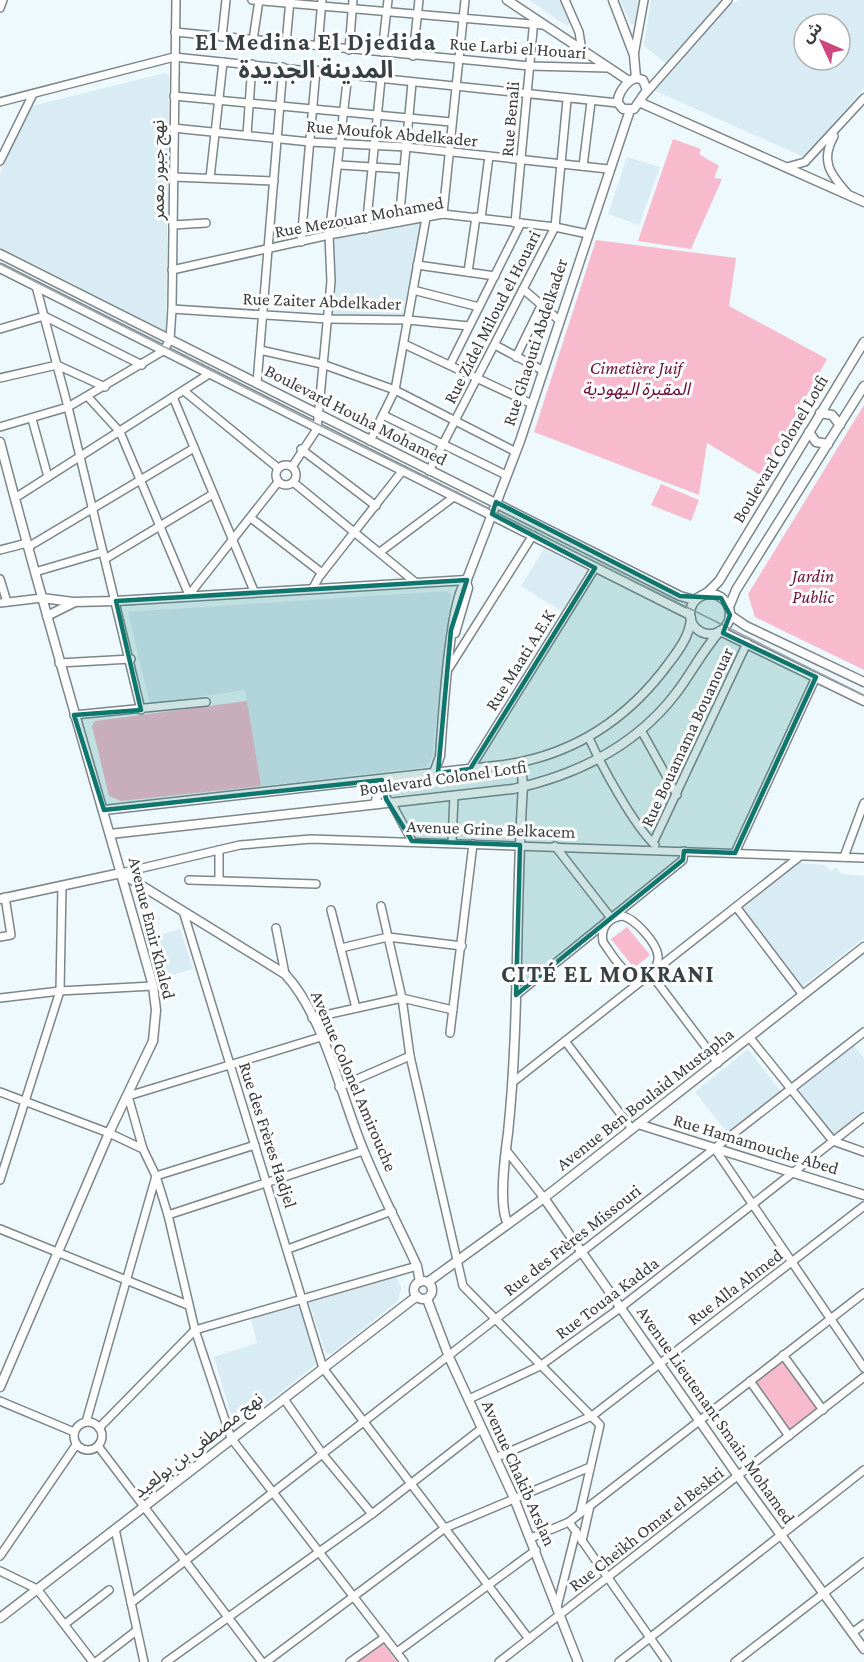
<svg xmlns="http://www.w3.org/2000/svg" width="864" height="1662" font-family="'Crimson Pro','Noto Sans Arabic',serif">
	<style>
		.built { fill: #d9ecf4; fill-rule: evenodd }
		.green { fill: #f7bbcd }
		.lines { fill: none; stroke-linecap: round; stroke-linejoin: round }
		.minor-casing { stroke: #7c868b; stroke-width: 10 }
		.major-casing { stroke: #7c868b; stroke-width: 11 }
		.minor { stroke: #fff; stroke-width: 7 }
		.major { stroke: #fff; stroke-width: 8 }
		.tram { stroke: #9ba4a7; stroke-width: 1.5 }
		.marked { fill: #0f766e; fill-opacity: 0.2; stroke: #0f766e; stroke-width: 4.5; stroke-linejoin: round }
		.labels { text-anchor: middle; stroke-width: 6; stroke-linejoin: round; paint-order: stroke }
		.street-label { font-size: 18px; fill: #393d3f; stroke: #fff }
		.park-label { font-size: 18px; font-style: italic; fill: #6b113a; stroke: #fff }
		.district-label { font-size: 24px; font-weight: bold; letter-spacing: 1.5px; fill: #374044; stroke: #fff }
	</style>
	<rect width="100%" height="100%" fill="#edf9fd"/>
	<g class="built">
		<polygon points="529,0 561,0 571,22 567,26"/>
		<polygon points="620,0 640,0 638,24 631,24"/>
		<polygon points="651,0 722,0 667,64 644,46"/>
		<path d="M 740,0 L 864,0 L 864,88 L 804,157 L 655,91 L 731,4 ZM 804,24 L 840,24 L 840,60 L 804,60 Z"/>
		<polygon points="165,73 169,75 166,332 0,249 0,173 32,106"/>
		<polygon points="627,157 660,167 639,225 608,214"/>
		<polygon points="426,218 408,320 328,319 329,235"/>
		<polygon points="544,549 590,571 563,612 521,586"/>
		<polygon points="447,591 451,595 432,758 427,767 261,786 245,690 150,704 128,612"/>
		<polygon points="800,863 825,865 830,871 836,867 841,874 864,876 864,938 803,986 743,908"/>
		<polygon points="180,929 193,969 156,980 148,952 156,950 153,937"/>
		<polygon points="853,1044 864,1058 864,1111 832,1135 796,1089"/>
		<polygon points="748,1049 781,1092 728,1133 695,1092"/>
		<polygon points="396,1275 401,1288 398,1301 332,1353 326,1354 309,1302"/>
		<polygon points="300,1303 318,1363 235,1428 214,1357 257,1343 251,1319"/>
	</g>
	<g class="green">
		<polygon points="673,139 701,149 699,154 719,166 714,178 722,179 691,249 638,241"/>
		<polygon points="596,240 736,258 729,306 827,359 762,476 707,443 699,495 534,432"/>
		<polygon points="864,405 864,670 755,617 748,594"/>
		<polygon points="661,484 699,500 691,521 651,505"/>
		<polygon points="247,701 261,786 121,801 109,796 92,726 95,721"/>
		<polygon points="627,927 650,955 634,968 611,939"/>
		<polygon points="783,1359 818,1407 788,1430 752,1382"/>
		<polygon points="383,1643 397,1662 358,1662"/>
	</g>
	<g class="lines">
		<g class="minor-casing">
			<g id="minor">
				<polyline points="252,0 543,25"/>
				<polyline points="565,0 579,32 582,51"/>
				<polyline points="0,8 3,0"/>
				<polyline points="175,32 530,66 609,68"/>
				<polyline points="222,37 226,0"/>
				<polyline points="253,40 259,0"/>
				<polyline points="286,44 290,0"/>
				<polyline points="318,46 322,0"/>
				<polyline points="349,50 353,0"/>
				<polyline points="382,52 388,0"/>
				<polyline points="634,55 644,0"/>
				<polyline points="413,56 419,0"/>
				<polyline points="646,93 728,0"/>
				<polyline points="174,96 451,122"/>
				<polyline points="0,102 174,57 618,103"/>
				<polyline points="173,128 310,142 406,147 608,169"/>
				<polyline points="247,135 252,64"/>
				<path d="M 834,136 C 820,161 830,174 848,194"/>
				<polyline points="0,161 33,94"/>
				<polyline points="340,165 404,169"/>
				<polyline points="583,166 591,102"/>
				<polyline points="787,167 805,162 864,98"/>
				<polyline points="173,177 274,181"/>
				<polyline points="210,178 223,62"/>
				<polyline points="443,214 465,0"/>
				<polyline points="481,218 489,156"/>
				<polyline points="399,222 412,83"/>
				<polyline points="515,223 534,19"/>
				<polyline points="173,225 206,223"/>
				<polyline points="366,229 381,79"/>
				<polyline points="301,242 316,70"/>
				<polyline points="417,265 495,276"/>
				<polyline points="172,270 329,235 443,214 555,227 588,234"/>
				<polyline points="468,272 476,217"/>
				<polyline points="36,286 68,407 141,710"/>
				<polyline points="523,289 560,321"/>
				<polyline points="413,290 479,307"/>
				<polyline points="172,309 328,319 408,320 469,326"/>
				<polyline points="0,329 44,316 142,365"/>
				<polyline points="404,344 532,404"/>
				<polyline points="495,345 542,370"/>
				<polyline points="260,350 322,364 395,390 516,452"/>
				<polyline points="516,357 541,306"/>
				<polyline points="450,365 521,223"/>
				<polyline points="0,378 57,365 105,387"/>
				<polyline points="257,383 283,67"/>
				<polyline points="184,391 278,468"/>
				<polyline points="88,397 120,432 189,595 278,482"/>
				<polyline points="173,397 254,591"/>
				<polyline points="383,415 506,475"/>
				<polyline points="32,419 48,477"/>
				<polyline points="0,427 68,407 163,351 170,340 172,309 176,0"/>
				<polyline points="370,441 395,390 426,218"/>
				<polyline points="301,449 376,506"/>
				<circle cx="286" cy="475" r="10"/>
				<polyline points="292,467 317,429 331,281 329,235 348,74"/>
				<polyline points="429,471 555,227 567,100"/>
				<polyline points="293,482 415,582"/>
				<polyline points="15,498 209,374"/>
				<polyline points="251,518 322,573"/>
				<polyline points="28,547 194,448"/>
				<polyline points="0,550 27,543"/>
				<polyline points="380,552 455,496"/>
				<polyline points="105,559 213,494"/>
				<polyline points="35,572 103,552"/>
				<polyline points="0,579 7,602"/>
				<polyline points="313,588 319,577 403,470"/>
				<polyline points="0,603 42,598"/>
				<polyline points="59,663 131,659"/>
				<polyline points="449,668 533,535"/>
				<polyline points="74,715 206,702"/>
				<polyline points="641,730 677,795"/>
				<path d="M 589,738 C 601,765 634,826 655,845"/>
				<polyline points="470,769 595,568"/>
				<polyline points="391,802 412,841"/>
				<polyline points="452,843 454,796"/>
				<polyline points="653,843 747,643"/>
				<polyline points="555,846 611,918"/>
				<polyline points="219,850 219,880"/>
				<polyline points="735,853 816,677"/>
				<polyline points="844,857 864,803"/>
				<polyline points="121,873 240,845 311,839 864,858"/>
				<polyline points="189,880 316,884"/>
				<polyline points="381,906 402,998 410,1056 463,1286 600,1425 580,1513"/>
				<polyline points="737,908 803,995"/>
				<polyline points="331,910 356,1008"/>
				<polyline points="183,911 323,1368 529,1639"/>
				<path d="M 623,916 C 635,919 657,943 658,956 C 659,963 655,969 651,974 C 626,983 616,960 603,942 C 600,927 609,917 623,916 Z"/>
				<polyline points="276,928 285,974"/>
				<polyline points="0,937 11,935 5,897"/>
				<polyline points="341,948 388,937 462,946"/>
				<polyline points="651,974 718,1063"/>
				<polyline points="516,995 683,860 684,851"/>
				<polyline points="0,998 60,991 153,986"/>
				<polyline points="312,1018 402,998 453,1010"/>
				<polyline points="450,1033 473,844"/>
				<polyline points="750,1038 833,1141 864,1152"/>
				<polyline points="565,1041 632,1129"/>
				<polyline points="513,1082 799,857"/>
				<polyline points="339,1087 410,1056"/>
				<polyline points="0,1092 109,1133 143,1149 156,1176 168,1215 195,1330 231,1438 404,1662"/>
				<polyline points="143,1149 128,1096 321,1037"/>
				<polyline points="715,1149 864,1368"/>
				<polyline points="506,1150 544,1198"/>
				<polyline points="0,1180 60,991 62,886"/>
				<polyline points="168,1215 363,1151"/>
				<polyline points="0,1229 188,1305"/>
				<polyline points="288,1249 392,1211"/>
				<polyline points="783,1355 823,1410"/>
				<polyline points="750,1381 789,1436"/>
				<polyline points="284,1399 324,1456 372,1514"/>
				<polyline points="469,1399 540,1366 620,1308 864,1117"/>
				<polyline points="0,1401 74,1432"/>
				<circle cx="88" cy="1436" r="14"/>
				<polyline points="86,1422 156,1176 255,1145"/>
				<polyline points="99,1428 195,1330 417,1266"/>
				<polyline points="98,1446 262,1662"/>
				<polyline points="497,1457 592,1416 864,1206"/>
				<polyline points="569,1522 667,1662"/>
				<polyline points="115,1529 144,1662"/>
				<polyline points="531,1538 569,1522 864,1293"/>
				<polyline points="582,1541 590,1506"/>
				<polyline points="0,1556 76,1445"/>
				<polyline points="0,1571 37,1589 93,1662"/>
				<polyline points="131,1603 864,1032"/>
				<polyline points="557,1607 576,1531"/>
				<polyline points="65,1624 109,1590"/>
				<polyline points="852,1633 864,1624"/>
				<polyline points="397,1652 536,1550"/>
				<polyline points="96,1662 136,1631"/>
				<polyline points="166,1662 372,1514 481,1429"/>
				<polyline points="266,1662 445,1528 590,1467"/>
				<polyline points="350,1662 385,1637"/>
				<polyline points="499,1662 864,1377"/>
				<polyline points="619,1662 864,1470"/>
				<polyline points="735,1662 864,1562"/>
			</g>
		</g>
		<g class="major-casing">
			<g id="major">
				<polyline points="507,0 629,81"/>
				<polyline points="613,0 634,55 636,78"/>
				<path d="M 636,78 L 643,80 L 647,90 L 634,109 L 623,109 L 618,103 C 617,94 627,80 636,78 Z"/>
				<polyline points="639,102 864,202"/>
				<polyline points="0,254 680,596 694,600 708,592 719,581 864,342"/>
				<polyline points="0,268 690,615"/>
				<polyline points="820,413 832,415 840,425"/>
				<polyline points="809,432 816,442 828,444"/>
				<path d="M 0,442 C 47,624 102,805 153,986 L 156,1010 L 153,1041 L 109,1133 L 0,1387"/>
				<circle cx="710" cy="614" r="20"/>
				<polyline points="42,598 73,602 116,601 467,580"/>
				<polyline points="729,607 736,590 864,386"/>
				<polyline points="730,615 746,626 864,682"/>
				<polyline points="47,616 73,603"/>
				<polyline points="720,631 864,701"/>
				<polyline points="455,633 468,588 466,582"/>
				<path d="M 434,773 L 440,756 C 442,729 450,593 466,582 L 520,441 L 630,110"/>
				<polyline points="373,781 378,794 375,804"/>
				<polyline points="388,802 383,791 388,779"/>
				<path d="M 104,810 L 504,765 C 573,755 628,719 669,663 C 679,650 690,635 691,618"/>
				<path d="M 110,834 L 513,789 C 577,775 637,745 677,692 C 692,672 703,650 720,631"/>
				<path d="M 0,899 L 121,873 L 285,974 C 324,1016 341,1096 363,1149 C 379,1189 399,1227 417,1266 L 420,1282"/>
				<polyline points="638,1124 864,1195"/>
				<polyline points="544,1198 738,1476 864,1649"/>
				<path d="M 508,1224 C 498,1206 505,1155 508,1133 C 520,1018 515,902 523,786 L 521,763"/>
				<circle cx="423" cy="1290" r="9"/>
				<polyline points="428,1282 544,1198 864,947"/>
				<polyline points="427,1299 449,1357 514,1498 578,1662"/>
				<polyline points="0,1618 417,1296"/>
			</g>
		</g>
		<use href="#minor" class="minor"/>
		<use href="#major" class="major"/>
		<polyline class="tram" points="0,264 317,424 864,695"/>
	</g>
	<path class="marked" d="M 496,502 L 680,596 L 721,598 L 730,615 L 723,633 L 816,677 L 735,853 L 684,851 L 683,860 L 516,995 L 520,845 L 412,841 L 386,799 L 382,780 L 104,810 L 74,715 L 141,710 L 116,601 L 467,580 L 451,630 L 438,773 L 470,769 L 595,568 L 492,514 Z"/>
	<g class="labels">
		<g class="street-label">
			<text transform="translate(518 48) rotate(4)" y="6">Rue Larbi el Houari</text>
			<text transform="translate(510 119) rotate(-85)" y="6">Rue Benali</text>
			<text transform="translate(392 133) rotate(5)" y="6">Rue Moufok Abdelkader</text>
			<text transform="translate(158 170) rotate(-90)" y="6">نهج جبور معمر</text>
			<text transform="translate(359 217) rotate(-10)" y="6">Rue Mezouar Mohamed</text>
			<text transform="translate(322 301) rotate(2)" y="6">Rue Zaiter Abdelkader</text>
			<text transform="translate(492 317) rotate(-63)" y="6">Rue Zidel Miloud el Houari</text>
			<text transform="translate(535 342) rotate(-72)" y="6">Rue Ghaouti Abdelkader</text>
			<text transform="translate(356 415) rotate(27)" y="6">Boulevard Houha Mohamed</text>
			<text transform="translate(780 449) rotate(-59)" y="6">Boulevard Colonel Lotfi</text>
			<text transform="translate(520 660) rotate(-58)" y="6">Rue Maati A.E.K</text>
			<text transform="translate(687 737) rotate(-65)" y="6">Rue Bouamama Bouanouar</text>
			<text transform="translate(443 778) rotate(-8)" y="6">Boulevard Colonel Lotfi</text>
			<text transform="translate(491 829) rotate(2)" y="6">Avenue Grine Belkacem</text>
			<text transform="translate(152 928) rotate(76)" y="6">Avenue Emir Khaled</text>
			<text transform="translate(354 1081) rotate(67)" y="6">Avenue Colonel Amirouche</text>
			<text transform="translate(645 1099) rotate(-38)" y="6">Avenue Ben Boulaid Mustapha</text>
			<text transform="translate(268 1135) rotate(72)" y="6">Rue des Frères Hadjel</text>
			<text transform="translate(756 1144) rotate(17)" y="6">Rue Hamamouche Abed</text>
			<text transform="translate(572 1240) rotate(-38)" y="6">Rue des Frères Missouri</text>
			<text transform="translate(735 1287) rotate(-37)" y="6">Rue Alla Ahmed</text>
			<text transform="translate(607 1298) rotate(-37)" y="6">Rue Touaa Kadda</text>
			<text transform="translate(716 1415) rotate(55)" y="6">Avenue Lieutenant Smain Mohamed</text>
			<text transform="translate(198 1445) rotate(-38)" y="6">نهج مصطفى بن بولعيد</text>
			<text transform="translate(519 1473) rotate(66)" y="6">Avenue Chakib Arslan</text>
			<text transform="translate(646 1529) rotate(-38)" y="6">Rue Cheikh Omar el Beskri</text>
		</g>
		<g class="park-label">
			<text x="636" y="374">Cimetière Juif<tspan x="636" dy="21">المقبرة اليهودية</tspan></text>
			<text x="813" y="582">Jardin<tspan x="813" dy="21">Public</tspan></text>
		</g>
		<g class="district-label">
			<text x="316" y="50">El Medina El Djedida<tspan x="316" dy="28">المدينة الجديدة</tspan></text>
			<text x="608" y="982">CITÉ EL MOKRANI</text>
		</g>
	</g>
	<g transform="translate(822 42) rotate(314)"><circle r="28" fill="#ffffff" stroke="#b0b1b2" stroke-width="1.5"/>
	<path d="M0-4.5L10 22L0 15L-10 22Z" fill="#cf457d"/>
	<text y="-9" font-size="16" font-weight="bold" text-anchor="middle" fill="#393d3f">ش</text>
	</g>
</svg>
